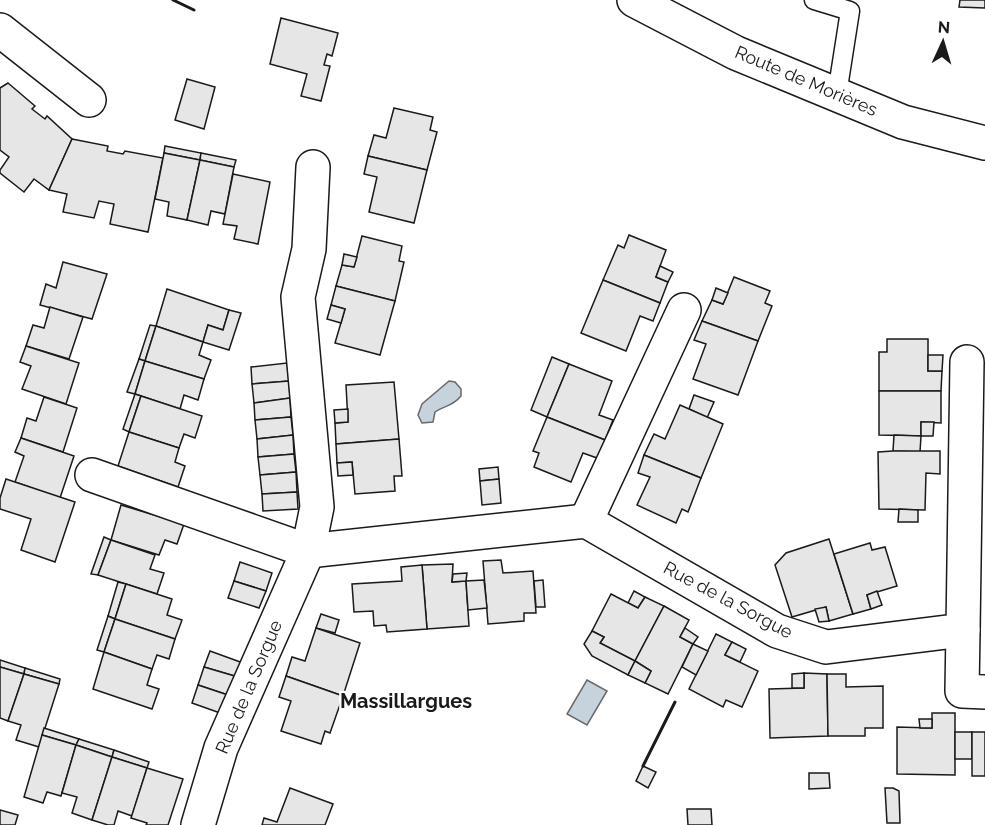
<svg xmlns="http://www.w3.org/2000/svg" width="985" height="825" font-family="Raleway,sans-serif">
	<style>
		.water { fill: #c6d2dc; stroke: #6a6a6a; stroke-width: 1.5 }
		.building { fill: #e6e6e6; stroke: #1a1a1a; stroke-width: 1.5 }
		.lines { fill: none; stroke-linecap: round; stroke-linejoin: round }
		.lane-casing { stroke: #1a1a1a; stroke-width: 21 }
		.street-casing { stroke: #1a1a1a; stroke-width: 36 }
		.secondary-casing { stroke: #1a1a1a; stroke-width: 36 }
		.lane { stroke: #fff; stroke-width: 18 }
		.street { stroke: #fff; stroke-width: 33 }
		.secondary { stroke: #fff; stroke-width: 33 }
		.wall { stroke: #1a1a1a; stroke-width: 3 }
		.labels { text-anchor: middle; stroke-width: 4.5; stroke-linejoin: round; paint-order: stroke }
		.street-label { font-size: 18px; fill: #1a1a1a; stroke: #fff }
		.neighbourhood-label { font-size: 20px; font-weight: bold; fill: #1a1a1a; stroke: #fff }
	</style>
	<rect width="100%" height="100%" fill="#fff"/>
	<g class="water">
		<path d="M 449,381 L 455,382 L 461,389 L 461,396 C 452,407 445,405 435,412 L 433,422 L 422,423 L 418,415 L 422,404 Z"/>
		<polygon points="587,680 607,691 587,725 567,714"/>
	</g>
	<g class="building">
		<polygon points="960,0 985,0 985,8 959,7"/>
		<polygon points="281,18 338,33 332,56 327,54 324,65 330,66 321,101 301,96 307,74 270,64"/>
		<polygon points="187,79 215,87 204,129 175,120"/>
		<polygon points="8,83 35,106 32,109 45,119 47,116 72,139 49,190 34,179 24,192 0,173 0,170 9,157 0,150 0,88"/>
		<polygon points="394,108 433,117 430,130 437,132 427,170 368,156 374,135 386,138"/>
		<polygon points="72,139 108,146 107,151 123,154 125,151 163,158 148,232 110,224 114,204 99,201 94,218 63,212 67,194 49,190"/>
		<polygon points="165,146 201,153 200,160 164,153"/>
		<polygon points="164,153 200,160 187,220 167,216 169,202 155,199"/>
		<polygon points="201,153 236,160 234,167 200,160"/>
		<polygon points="368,156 427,170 414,223 369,212 377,177 364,174"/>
		<polygon points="200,160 234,167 225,214 211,211 208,225 187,220"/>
		<polygon points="233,174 270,182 258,244 234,239 237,226 223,224"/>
		<polygon points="629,235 666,250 656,277 668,282 660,303 603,280 618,245 624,248"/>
		<polygon points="362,236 402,246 399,261 404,262 395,301 336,286 342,265 354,267"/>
		<polygon points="344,254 357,257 354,267 342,265"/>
		<polygon points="63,262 107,274 92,319 40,305 46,284 56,288"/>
		<polygon points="660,266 673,272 668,282 656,277"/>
		<polygon points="734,277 770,291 765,303 772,306 758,341 702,321 712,300 723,304"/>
		<polygon points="603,280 660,303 653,321 640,316 626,351 581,333"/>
		<polygon points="336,286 395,301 380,355 335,343 345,309 331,305"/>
		<polygon points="716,288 728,293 723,304 712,300"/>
		<polygon points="167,289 229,310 223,330 208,325 203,342 156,326"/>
		<polygon points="331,305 345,309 341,323 327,319"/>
		<polygon points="50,307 83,317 69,359 26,346 33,325 44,328"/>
		<polygon points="229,310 241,313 229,350 203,342 208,325 223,330"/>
		<polygon points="702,321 758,341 738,395 693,379 706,344 694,340"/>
		<polygon points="150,325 156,326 145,361 139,359"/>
		<polygon points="156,326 203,342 199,355 211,360 204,379 145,361"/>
		<polygon points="887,339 928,339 928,371 942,371 941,391 879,391 879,352 887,352"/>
		<polygon points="26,346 79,363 66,404 22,389 31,366 20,362"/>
		<polygon points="928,355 943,355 942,371 928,371"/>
		<polygon points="552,357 569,364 547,417 531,410"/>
		<polygon points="139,359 145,361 135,394 127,392"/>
		<polygon points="145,361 204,379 198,400 184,395 180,409 135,394"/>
		<polygon points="287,363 289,381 252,384 251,367"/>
		<polygon points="569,364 612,381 599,415 613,420 605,440 547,417"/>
		<polygon points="289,381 290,398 254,403 252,384"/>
		<polygon points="394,382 399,439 336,444 335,423 348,422 346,385"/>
		<polygon points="879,391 941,391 941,423 921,422 921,436 879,435"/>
		<polygon points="135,394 141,396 129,432 123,429"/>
		<polygon points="694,395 714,402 707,418 689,409"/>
		<polygon points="141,396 202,416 195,438 184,434 179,448 129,432"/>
		<polygon points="44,397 77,408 63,452 21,438 27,418 36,421"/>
		<polygon points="290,398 291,417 255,420 254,403"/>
		<polygon points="680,405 723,424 701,478 644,455 654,434 665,439"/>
		<polygon points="348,409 348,422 335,423 334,410"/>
		<polygon points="291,417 293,435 257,439 255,420"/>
		<polygon points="547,417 605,440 597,458 583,453 571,482 534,467 539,453 533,451"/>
		<polygon points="921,422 934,422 933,436 921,436"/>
		<polygon points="129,432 179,448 175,462 185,466 178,487 118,466"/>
		<polygon points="293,435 294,454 258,457 257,439"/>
		<polygon points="894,435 921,436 920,452 893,451"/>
		<polygon points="21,438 74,456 60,498 15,482 24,456 15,452"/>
		<polygon points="399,439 402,476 394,476 395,491 355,494 352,462 337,463 336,444"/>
		<polygon points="893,451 940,451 940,474 926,473 925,510 879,509 878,452"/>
		<polygon points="294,454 296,472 260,475 258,457"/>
		<polygon points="644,455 701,478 688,512 682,509 676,523 637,505 650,477 638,473"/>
		<polygon points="352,462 353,475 338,476 337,463"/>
		<polygon points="498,467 499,479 480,481 479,469"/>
		<polygon points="296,472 297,492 262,494 260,475"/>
		<polygon points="6,479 75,502 55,562 21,550 31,519 0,509 0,498"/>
		<polygon points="499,479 501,503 482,505 480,481"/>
		<polygon points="297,492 298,509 263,511 262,494"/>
		<polygon points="121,505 184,524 177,544 165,540 159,555 111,540"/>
		<polygon points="899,509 918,510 918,522 898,522"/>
		<polygon points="104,537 111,540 98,575 91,574"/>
		<polygon points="829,539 853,614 829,621 826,607 792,617 775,565 786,553"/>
		<polygon points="111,540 155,555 150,569 164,573 157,594 98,575"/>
		<polygon points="870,543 872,550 885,547 897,586 867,595 871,609 853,614 834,554"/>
		<polygon points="501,560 503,573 533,571 536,613 524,613 524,621 488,624 483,561"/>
		<polygon points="240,562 272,573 266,591 234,581"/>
		<polygon points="453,564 452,582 466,581 469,626 427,629 422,565"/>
		<polygon points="422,565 427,629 387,632 386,625 374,626 373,611 354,612 352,584 402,581 401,567"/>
		<polygon points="467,573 466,581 452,582 453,574"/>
		<polygon points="484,580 487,608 468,610 466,581"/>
		<polygon points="543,580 545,607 536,607 534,581"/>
		<polygon points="234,581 266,591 259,608 228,598"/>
		<polygon points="118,582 126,584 115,619 108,616"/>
		<polygon points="126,584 172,599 167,615 182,620 175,639 115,619"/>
		<polygon points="634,591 645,597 638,608 628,603"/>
		<polygon points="877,591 882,605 871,609 867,595"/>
		<polygon points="611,594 638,608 645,597 664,606 635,661 600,643 604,637 592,631"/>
		<polygon points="664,606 689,620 680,637 693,644 668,694 645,683 651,671 635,661"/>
		<polygon points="826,607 829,621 819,622 815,609"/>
		<polygon points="321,614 339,620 335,633 316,628"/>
		<polygon points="108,616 115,619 104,652 97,650"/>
		<polygon points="115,619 175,639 169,659 157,655 152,669 104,652"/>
		<polygon points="316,628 360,643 343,696 286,676 292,657 305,661"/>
		<polygon points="685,628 698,637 693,644 680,637"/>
		<polygon points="592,631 604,637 600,643 635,661 628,675 592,656 584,644"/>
		<polygon points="716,634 732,642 725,655 758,671 742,707 726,700 723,707 689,689"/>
		<polygon points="732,642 746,649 740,662 725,655"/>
		<polygon points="693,644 708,651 696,675 682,667"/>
		<polygon points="210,651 243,663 238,677 204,667"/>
		<polygon points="104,652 152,669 147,685 159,689 152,709 93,689"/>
		<polygon points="0,660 25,668 24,674 0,667"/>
		<polygon points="635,661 651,671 645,683 628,675"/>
		<polygon points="0,667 24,674 8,721 0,718"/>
		<polygon points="204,667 238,677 231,696 198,685"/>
		<polygon points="25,668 60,679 59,684 24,674"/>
		<polygon points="804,673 827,674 828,736 770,738 769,689 804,688"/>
		<polygon points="804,673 804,688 792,688 792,674"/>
		<polygon points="24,674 59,684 39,747 16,740 21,725 8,721"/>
		<polygon points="827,674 846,674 846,687 883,686 883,728 865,728 865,736 828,736"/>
		<polygon points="286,676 343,696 330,733 325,731 321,744 281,731 291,701 279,697"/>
		<polygon points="198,685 231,696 223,714 192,703"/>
		<polygon points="932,713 955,713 955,775 897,774 897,727 932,728"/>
		<polygon points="919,719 932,719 932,728 920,728"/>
		<polygon points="44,728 79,739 76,745 42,735"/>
		<rect x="955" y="732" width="17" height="27"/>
		<rect x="972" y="732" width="13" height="44"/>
		<polygon points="42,735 76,745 61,796 47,792 43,803 24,797"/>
		<polygon points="79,739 114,750 112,757 76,745"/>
		<polygon points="76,745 112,757 92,820 72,813 77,797 62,793"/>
		<polygon points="114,750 149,762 147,768 112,757"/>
		<polygon points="112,757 147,768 132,816 118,811 114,825 108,825 92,820"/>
		<polygon points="643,766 656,772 648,788 636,781"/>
		<polygon points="147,768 183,779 168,825 146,825 147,823 131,818"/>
		<polygon points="809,773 829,773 830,788 809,789"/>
		<polygon points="290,788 333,804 325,825 262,825 264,818 277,822"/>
		<polygon points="885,788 893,788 899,791 900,823 887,823"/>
		<polygon points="687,809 711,809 712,825 688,825"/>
		<polygon points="0,810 18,815 15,825 0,825"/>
	</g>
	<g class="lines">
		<g class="lane-casing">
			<polyline id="lane" points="814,0 850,11 837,94"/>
		</g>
		<g class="street-casing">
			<g id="street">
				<polyline points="0,30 89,100"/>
				<polyline points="92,475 308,551 586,521 777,631 826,647 963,630 967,362"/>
				<polyline points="586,521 684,310"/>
				<polyline points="963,630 962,691 985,692"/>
				<polyline points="198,825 221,748 308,551 317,507 298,297 309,249 313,167"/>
			</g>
		</g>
		<g class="secondary-casing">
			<polyline id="secondary" points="634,0 736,53 903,122 985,143"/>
		</g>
		<use href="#lane" class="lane"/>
		<use href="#street" class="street"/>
		<use href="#secondary" class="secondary"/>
		<g class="wall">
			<polyline points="173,0 194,10"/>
			<polyline points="643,766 675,702"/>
		</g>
	</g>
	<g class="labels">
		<g class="street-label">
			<text transform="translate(806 81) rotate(23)" y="6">Route de Morières</text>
			<text transform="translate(728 600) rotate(28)" y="6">Rue de la Sorgue</text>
			<text transform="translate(249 687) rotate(-67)" y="6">Rue de la Sorgue</text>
		</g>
		<g class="neighbourhood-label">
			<text x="406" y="708">Massillargues</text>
		</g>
	</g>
	<g transform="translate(943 42) rotate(4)" stroke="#ffffff" stroke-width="4.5" paint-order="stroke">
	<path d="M0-4.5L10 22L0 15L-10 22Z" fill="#1a1a1a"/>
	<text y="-9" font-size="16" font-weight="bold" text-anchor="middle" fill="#1a1a1a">N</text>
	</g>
</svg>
